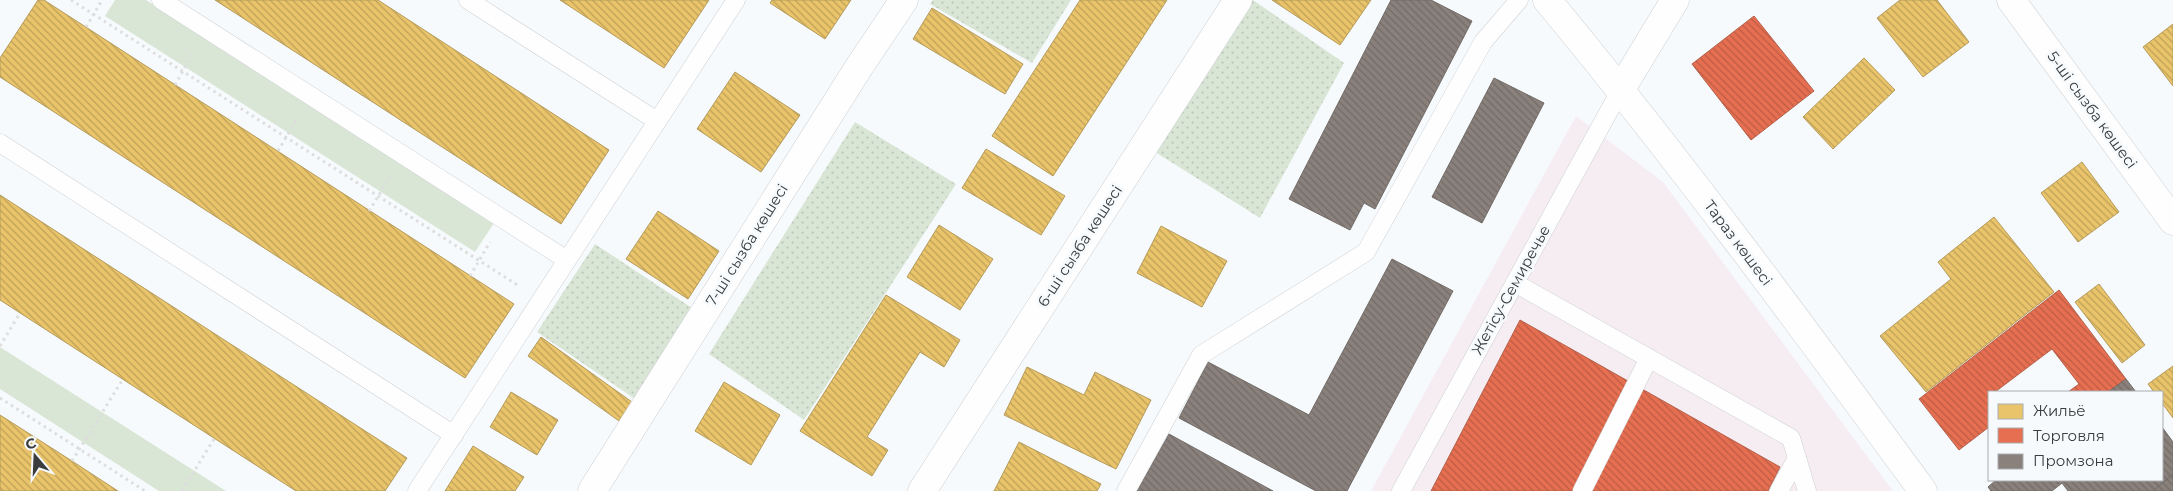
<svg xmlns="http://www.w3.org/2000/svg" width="2173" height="491" font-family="Montserrat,sans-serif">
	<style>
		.commercial { fill: #f6edf2 }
		.grass { fill: url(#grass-dots) }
		.park { fill: #d9e6d6 }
		.homes { fill: url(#homes-back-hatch); stroke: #b49b5c }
		.shops { fill: url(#shops-back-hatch); stroke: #b3604b }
		.industry { fill: url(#industry-back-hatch); stroke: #726c69 }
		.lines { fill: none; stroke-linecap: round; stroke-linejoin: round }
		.service-casing { stroke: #ced0d2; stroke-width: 19 }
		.minor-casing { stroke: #ced0d2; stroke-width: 29 }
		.tertiary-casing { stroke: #ced0d2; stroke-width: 29 }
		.path { stroke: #ddd; stroke-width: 3; stroke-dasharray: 2.5 4; stroke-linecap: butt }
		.service { stroke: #fefeff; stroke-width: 18 }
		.minor { stroke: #fefeff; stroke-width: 28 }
		.tertiary { stroke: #fefeff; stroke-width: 28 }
		.labels { text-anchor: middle; stroke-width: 5; stroke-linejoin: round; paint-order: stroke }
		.street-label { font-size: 15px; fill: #3a3c3d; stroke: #f6fafd }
	</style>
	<defs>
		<pattern id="grass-dots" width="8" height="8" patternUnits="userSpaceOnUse" patternTransform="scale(1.25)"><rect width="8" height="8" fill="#d9e6d6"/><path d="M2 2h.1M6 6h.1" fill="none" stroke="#bbc6b9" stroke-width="1.8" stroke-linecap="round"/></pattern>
		<pattern id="homes-back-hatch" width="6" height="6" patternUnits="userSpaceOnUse" patternTransform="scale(1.25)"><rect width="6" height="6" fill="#e9c46a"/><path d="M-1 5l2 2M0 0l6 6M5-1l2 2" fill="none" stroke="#bea058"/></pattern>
		<pattern id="shops-back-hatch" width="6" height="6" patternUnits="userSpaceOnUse" patternTransform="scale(1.25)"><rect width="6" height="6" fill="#e76f51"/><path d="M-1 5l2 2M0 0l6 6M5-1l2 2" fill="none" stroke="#bc5c44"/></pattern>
		<pattern id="industry-back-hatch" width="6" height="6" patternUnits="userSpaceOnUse" patternTransform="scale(1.25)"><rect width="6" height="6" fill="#8a817c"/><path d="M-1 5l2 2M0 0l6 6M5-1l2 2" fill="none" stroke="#726b67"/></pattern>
	</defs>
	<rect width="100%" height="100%" fill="#f7fafc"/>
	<polygon class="commercial" points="1576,116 1663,182 1893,491 1371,491"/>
	<g class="grass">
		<polygon points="933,0 1071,0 1032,63 930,4"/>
		<polygon points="1248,0 1253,0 1344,63 1260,218 1152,150"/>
		<polygon points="855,122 956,184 804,420 709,354"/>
		<polygon points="595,244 695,310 638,401 537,332"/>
	</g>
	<g class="park">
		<polygon points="115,0 146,0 494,223 475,252 105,16"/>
		<polygon points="0,347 226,491 159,491 0,389"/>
	</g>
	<g class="homes">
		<polygon points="38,0 44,0 514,304 465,378 0,77 0,58"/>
		<polygon points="215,0 378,0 609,150 561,224"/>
		<polygon points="560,0 709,0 664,68"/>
		<polygon points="772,0 851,0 825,39 770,3"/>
		<polygon points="1080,0 1167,0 1053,176 992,136"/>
		<polygon points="1272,0 1371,0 1340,45"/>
		<polygon points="1900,0 1937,0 1969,42 1923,77 1877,18"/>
		<polygon points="932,8 1023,64 1005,94 913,39"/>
		<polygon points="2173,24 2173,86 2143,47"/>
		<polygon points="1864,58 1895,90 1833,149 1803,117"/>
		<polygon points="735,72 800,115 761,172 697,129"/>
		<polygon points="986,149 1065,196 1041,235 962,188"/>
		<polygon points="2082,162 2119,212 2078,242 2041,193"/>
		<polygon points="0,195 407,458 385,491 296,491 0,300"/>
		<polygon points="658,211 719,251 688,299 626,259"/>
		<polygon points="1994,217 2054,292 1926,392 1880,336 1951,279 1938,262"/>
		<polygon points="939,225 993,259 960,310 907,277"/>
		<polygon points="1161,226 1227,261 1202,307 1137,273"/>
		<polygon points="2099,284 2145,345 2122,363 2075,302"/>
		<polygon points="886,295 960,340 944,367 920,352 867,437 888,450 872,476 800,431"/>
		<polygon points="541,337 632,402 619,421 528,356"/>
		<polygon points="2173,366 2173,418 2162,403 2162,392 2154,392 2148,384"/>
		<polygon points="1027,367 1084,395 1095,372 1151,400 1116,469 1004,415"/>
		<polygon points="724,382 780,415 751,465 695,431"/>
		<polygon points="511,392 558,420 537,455 490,427"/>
		<polygon points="0,415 72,461 118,491 0,491"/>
		<polygon points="1019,442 1101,484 1097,491 994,491"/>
		<polygon points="473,446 524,477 515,491 445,491"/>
	</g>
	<g class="shops">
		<polygon points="1754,16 1814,91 1751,140 1692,64"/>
		<polygon points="2059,290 2126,379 2108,392 2068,392 2079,384 2052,349 1995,392 1989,392 1989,427 1959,450 1919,399"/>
		<polygon points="1520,320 1780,467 1768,491 1431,491"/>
	</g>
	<g class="industry">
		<polygon points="1391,0 1431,0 1472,21 1375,209 1364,203 1350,230 1289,199"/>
		<polygon points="1494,78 1544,103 1482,223 1432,197"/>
		<polygon points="1392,259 1453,291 1347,491 1316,491 1179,418 1208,362 1309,415"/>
		<polygon points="2126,379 2136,392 2108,392"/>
		<polygon points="2162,427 2173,442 2173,474 2153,491 2068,491 2062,483 2052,491 1991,491 1988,487 1996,480 2162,480"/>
		<polygon points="1169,434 1273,491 1137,491"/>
		<polygon points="2173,474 2173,491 2153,491"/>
	</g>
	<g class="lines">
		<g class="service-casing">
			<g id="service">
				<polyline points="161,0 567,260"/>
				<polyline points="468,0 657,121"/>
				<polyline points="0,143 454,435"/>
				<polyline points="1515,283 1791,438 1807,491"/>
				<polyline points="417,491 736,0"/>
				<polyline points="1126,491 1201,355 1366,252 1483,42 1519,0"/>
				<polyline points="1401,491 1621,89"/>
				<polyline points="1582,491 1649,358"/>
				<polyline points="1779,491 1797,458"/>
			</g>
		</g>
		<g class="minor-casing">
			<g id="minor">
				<polyline points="2011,0 2173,221"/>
				<polyline points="1621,89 1675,0"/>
				<polyline points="592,491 859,67 904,0"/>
				<polyline points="922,491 1238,0"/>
			</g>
		</g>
		<g class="tertiary-casing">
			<path id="tertiary" d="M 1547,0 C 1679,159 1801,325 1923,491"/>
		</g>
		<g class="path">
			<polyline points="71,0 519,286"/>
			<polyline points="86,27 102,0"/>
			<polyline points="175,85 194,51"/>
			<polyline points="278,151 298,117"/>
			<polyline points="369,211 390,177"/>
			<polyline points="470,276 490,242"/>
			<polyline points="0,346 20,313"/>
			<polyline points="0,398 145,491"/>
			<polyline points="72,461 123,379"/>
			<polyline points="182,491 214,439"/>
		</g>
		<use href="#service" class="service"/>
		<use href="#minor" class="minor"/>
		<use href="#tertiary" class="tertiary"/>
	</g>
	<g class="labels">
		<g class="street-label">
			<text transform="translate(2092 110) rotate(54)" y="5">5-ші сызба көшесі</text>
			<text transform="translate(1738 243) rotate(53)" y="5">Тараз көшесі</text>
			<text transform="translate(747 245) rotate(-58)" y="5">7-ші сызба көшесі</text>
			<text transform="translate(1080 246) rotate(-57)" y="5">6-ші сызба көшесі</text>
			<text transform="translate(1511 290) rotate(-61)" y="5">Жетісу-Семиречье</text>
		</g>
	</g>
	<rect x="1988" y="391" width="175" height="90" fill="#f6fafd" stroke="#abaeb0"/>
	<rect x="1998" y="404" width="25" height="15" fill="#e9c46a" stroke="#abaeb0"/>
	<text x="2033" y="416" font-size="15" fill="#3a3c3d">Жильё</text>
	<rect x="1998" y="428" width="25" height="15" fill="#e76f51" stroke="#abaeb0"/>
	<text x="2033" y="441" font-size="15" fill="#3a3c3d">Торговля</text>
	<rect x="1998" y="454" width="25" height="15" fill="#8a817c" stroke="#abaeb0"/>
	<text x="2033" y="466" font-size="15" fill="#3a3c3d">Промзона</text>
	<g transform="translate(35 456) rotate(341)" stroke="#f6fafd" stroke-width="4" paint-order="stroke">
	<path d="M0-4L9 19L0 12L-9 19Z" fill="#3a3c3d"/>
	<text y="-8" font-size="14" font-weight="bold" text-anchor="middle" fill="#3a3c3d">С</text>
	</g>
</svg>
